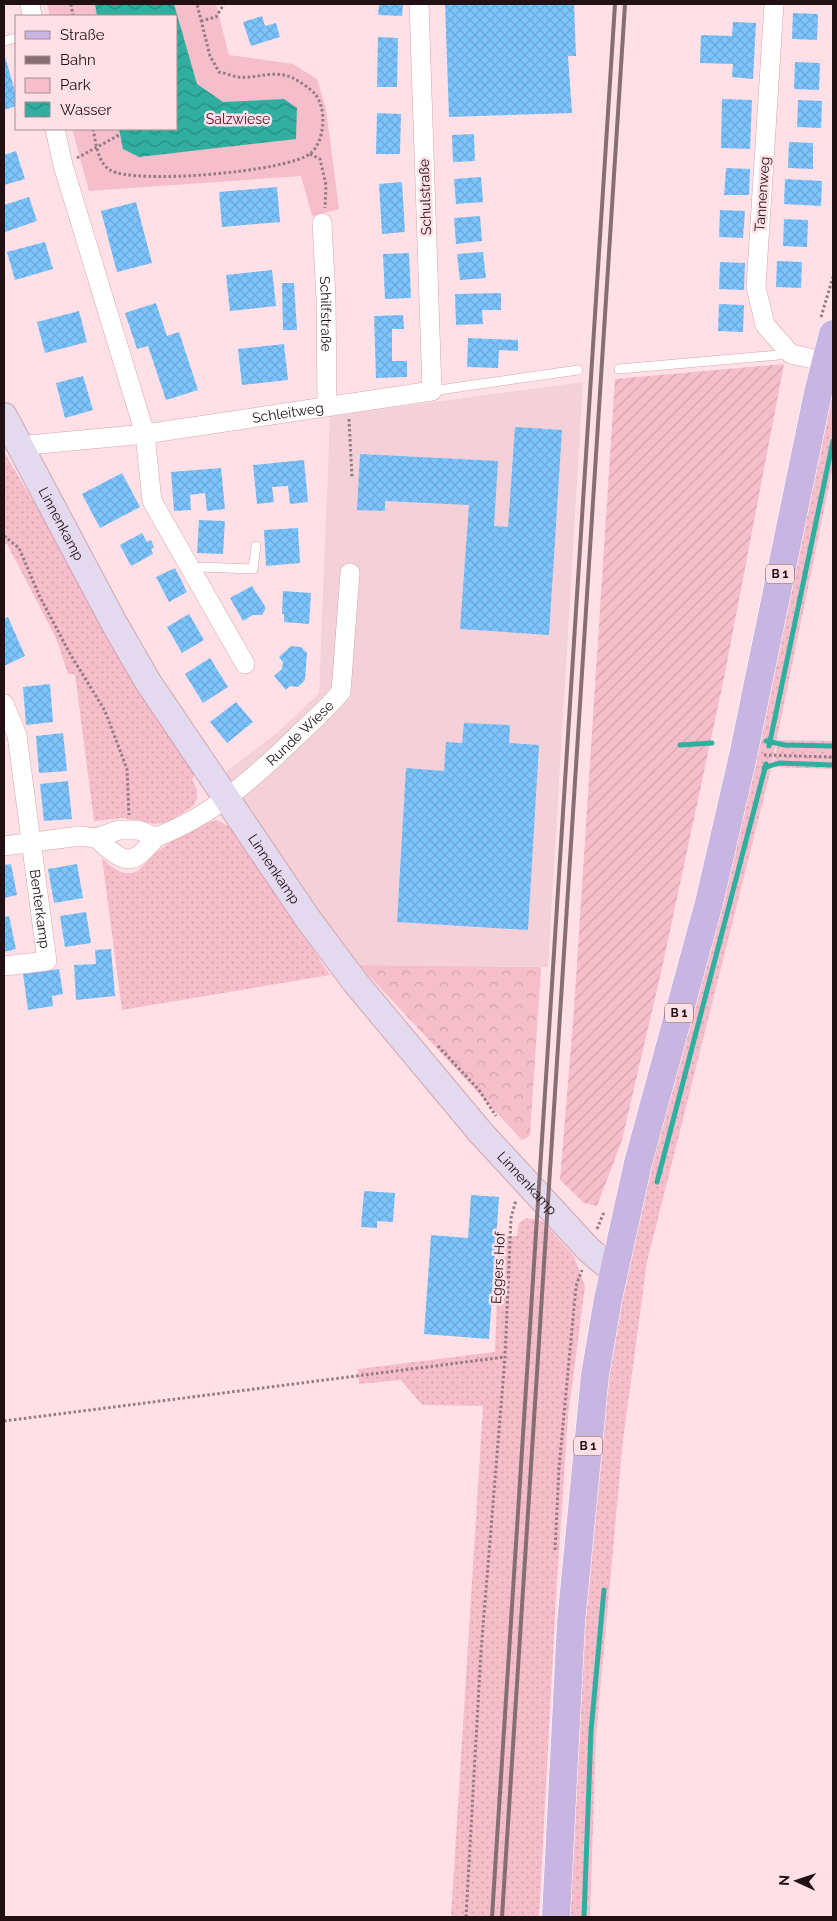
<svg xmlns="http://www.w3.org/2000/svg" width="837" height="1921" font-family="Raleway,sans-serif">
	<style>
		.built { fill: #f4d1d8 }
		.grass { fill: url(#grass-dots) }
		.forest { fill: url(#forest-crowns) }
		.park { fill: #f6beca }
		.garden { fill: url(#garden-furrows) }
		.water { fill: url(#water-waves) }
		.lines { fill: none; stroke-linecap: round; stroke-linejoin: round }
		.stream { stroke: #30afa1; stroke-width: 5 }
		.building { fill: url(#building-cross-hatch) }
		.lane-casing { stroke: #d3a4ae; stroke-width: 10 }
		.street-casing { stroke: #d3a4ae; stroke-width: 20 }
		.secondary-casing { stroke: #d3a4ae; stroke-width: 28 }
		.primary-casing { stroke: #fff; stroke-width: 29 }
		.path { stroke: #937b80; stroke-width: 3; stroke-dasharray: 2.5 2.5; stroke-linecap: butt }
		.lane { stroke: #fff; stroke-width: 9 }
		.street { stroke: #fff; stroke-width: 19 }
		.secondary { stroke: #e4daf0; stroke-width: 26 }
		.primary { stroke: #c8b5e2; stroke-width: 28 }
		.rail { stroke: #866f74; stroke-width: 4 }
		.labels { text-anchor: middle; stroke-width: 5; stroke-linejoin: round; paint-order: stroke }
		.shield { fill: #ffe0e6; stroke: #644f54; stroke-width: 1 }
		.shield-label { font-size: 12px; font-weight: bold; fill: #211115 }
		.park-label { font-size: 14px; fill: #5a0c2a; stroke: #ffe0e6 }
		.street-label { font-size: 14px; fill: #211115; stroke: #ffe0e6 }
	</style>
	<defs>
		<pattern id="grass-dots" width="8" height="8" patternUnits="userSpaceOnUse" patternTransform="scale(1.25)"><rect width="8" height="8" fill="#f6beca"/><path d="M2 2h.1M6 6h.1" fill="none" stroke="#d3a2ad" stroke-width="1.8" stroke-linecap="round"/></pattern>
		<pattern id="forest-crowns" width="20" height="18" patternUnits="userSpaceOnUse" patternTransform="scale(1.25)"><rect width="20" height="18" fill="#f6beca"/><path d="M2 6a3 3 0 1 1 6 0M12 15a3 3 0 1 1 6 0" fill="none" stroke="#d3a2ad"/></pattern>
		<pattern id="garden-furrows" width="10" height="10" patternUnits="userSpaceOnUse" patternTransform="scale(1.25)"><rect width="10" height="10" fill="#f6beca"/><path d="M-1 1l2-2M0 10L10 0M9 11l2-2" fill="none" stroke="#d3a2ad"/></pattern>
		<pattern id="water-waves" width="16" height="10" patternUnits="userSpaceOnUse" patternTransform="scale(1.25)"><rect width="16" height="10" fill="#30afa1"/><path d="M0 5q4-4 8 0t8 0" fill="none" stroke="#288d82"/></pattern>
		<pattern id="building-cross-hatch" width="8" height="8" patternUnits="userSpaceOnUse" patternTransform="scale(1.25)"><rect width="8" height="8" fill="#7cc4fd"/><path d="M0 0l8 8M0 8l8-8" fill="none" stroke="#6ba7d8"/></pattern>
	</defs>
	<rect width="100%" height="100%" fill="#ffe0e6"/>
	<polygon class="built" points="583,382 548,967 359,965 334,978 310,937 208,785 278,732 319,693 330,416"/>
	<g class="grass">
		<polygon points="833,365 833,466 769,777 647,1262 623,1440 596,1736 590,1917 564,1917 575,1721 606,1394 626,1261"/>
		<polygon points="4,452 195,775 192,780 197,789 197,799 193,806 170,821 156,824 123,818 94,821 75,674 68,674 56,638 7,544 4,544"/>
		<polygon points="779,740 833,741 833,769 772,767"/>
		<path d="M 216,820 L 231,827 L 330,975 L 122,1010 L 102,858 C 111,866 119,875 132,873 C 141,871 143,864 149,859 C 166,843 194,826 216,820 Z"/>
		<polygon points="526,1218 542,1221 574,1256 585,1287 568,1416 556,1597 539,1917 451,1917 483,1406 422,1405 401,1380 359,1384 358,1369 495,1352 499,1236 517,1236 519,1223"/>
	</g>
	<polygon class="forest" points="359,965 541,967 530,1136 522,1140"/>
	<polygon class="park" points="47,4 216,4 229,55 293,64 317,79 326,109 339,209 312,216 301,176 89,191 72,129 176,129 176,16 50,16"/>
	<polygon class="garden" points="784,364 724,678 662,968 622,1140 597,1206 584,1203 560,1180 574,1009 615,379"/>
	<polygon class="water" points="95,4 174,4 197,84 223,102 284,99 297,108 296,139 139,157 123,149 119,129 176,129 176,16 97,16"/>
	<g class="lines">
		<g class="stream">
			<polyline points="766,741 785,745 833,746"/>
			<polyline points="680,745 712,743"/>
			<polyline points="769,746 833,441"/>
			<polyline points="764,768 779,763 833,765"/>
			<polyline points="657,1182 766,764"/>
			<polyline points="584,1917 591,1731 604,1590"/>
		</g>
	</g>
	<g class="building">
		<polygon points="379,4 403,4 402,16 378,15"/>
		<polygon points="445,4 574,4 576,56 568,56 572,113 449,117"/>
		<polygon points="793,13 818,14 817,40 792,39"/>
		<polygon points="262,16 265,26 276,23 280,37 251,46 243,22"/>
		<polygon points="733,22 756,23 753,79 732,77 733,64 700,63 701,35 732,36"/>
		<polygon points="378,37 398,38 397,87 377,87"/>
		<polygon points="4,53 16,95 16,106 4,110"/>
		<polygon points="795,62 820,63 819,90 794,89"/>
		<polygon points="722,99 752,100 750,149 721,148"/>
		<polygon points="798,100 822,101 821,128 797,127"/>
		<polygon points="377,113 401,114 400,154 376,154"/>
		<polygon points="474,134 475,161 453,162 452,135"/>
		<polygon points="789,142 813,143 813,169 788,168"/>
		<polygon points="16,151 25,179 4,185 4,155"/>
		<polygon points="726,168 750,169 749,195 724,195"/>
		<polygon points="481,177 483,202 456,204 454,179"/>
		<polygon points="785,179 822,181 821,206 784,204"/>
		<polygon points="402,182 405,232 382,234 379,184"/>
		<polygon points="277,187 280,222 222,227 219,192"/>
		<polygon points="29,197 37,221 5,232 4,205"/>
		<polygon points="136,202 152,263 117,272 101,211"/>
		<polygon points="720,210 745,211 743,238 719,237"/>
		<polygon points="480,216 482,241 456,244 454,218"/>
		<polygon points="784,219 808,220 807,247 783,246"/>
		<polygon points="45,242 53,269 15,280 7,252"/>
		<polygon points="483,252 486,278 460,280 457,254"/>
		<polygon points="409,253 411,298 385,299 383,254"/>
		<polygon points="777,261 802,262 801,288 776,287"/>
		<polygon points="720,262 745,263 744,290 719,289"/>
		<polygon points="272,270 276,306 230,311 226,275"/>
		<polygon points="282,283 294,283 297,330 283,330"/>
		<polygon points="501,293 501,310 482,310 483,324 456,325 455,294"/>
		<polygon points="156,303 167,336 179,332 198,390 166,400 148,346 137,349 125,313"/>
		<polygon points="719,304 744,305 743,332 718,331"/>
		<polygon points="79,311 87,342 45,353 37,322"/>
		<polygon points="403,315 404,329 392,329 392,361 407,361 407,377 376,378 374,316"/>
		<polygon points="468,338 518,340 518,351 499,350 498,368 467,367"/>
		<polygon points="284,344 288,380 242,385 238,349"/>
		<polygon points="83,376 93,410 65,418 56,383"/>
		<polygon points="515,427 562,430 549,635 460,629 469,505 385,501 385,511 357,510 360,454 498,461 494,526 508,527"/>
		<polygon points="304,460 308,502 290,504 288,486 272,487 274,502 257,504 253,465"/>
		<polygon points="221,468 225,509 207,511 205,493 190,495 191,510 174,511 171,472"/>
		<polygon points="122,473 140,507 100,528 82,494"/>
		<polygon points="199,520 225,521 223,554 197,553"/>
		<polygon points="298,528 300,563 266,566 264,530"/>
		<polygon points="142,533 147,542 151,540 154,547 151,549 153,554 131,566 120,545"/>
		<polygon points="175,568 187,592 169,602 156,577"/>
		<polygon points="252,586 266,608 262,615 253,615 243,621 230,598"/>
		<polygon points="283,591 311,593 309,624 284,622 284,614 282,614"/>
		<polygon points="189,614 204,640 182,653 167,627"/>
		<polygon points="8,617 25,656 4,666 4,619"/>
		<polygon points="291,646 301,647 307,653 305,680 298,687 290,686 286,690 274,676 282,669 283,662 279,657"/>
		<polygon points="210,658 228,687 203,703 185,674"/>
		<polygon points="50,684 53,722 26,725 23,687"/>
		<polygon points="236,702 253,722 227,743 210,722"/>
		<polygon points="464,723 510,725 509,743 539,745 528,930 397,922 406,768 444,771 446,742 462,743"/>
		<polygon points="63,733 67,771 39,773 36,736"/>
		<polygon points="68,781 72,819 44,821 40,784"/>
		<polygon points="11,864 17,895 4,898 4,865"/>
		<polygon points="77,864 83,898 54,903 48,869"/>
		<polygon points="86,912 91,943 65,947 60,916"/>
		<polygon points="9,916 16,949 4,952 4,917"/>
		<polygon points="111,949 115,996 76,1000 74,965 96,964 95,950"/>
		<polygon points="59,969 63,994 52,996 53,1006 28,1010 23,974"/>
		<polygon points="364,1191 395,1193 393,1222 377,1221 377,1228 361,1227"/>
		<polygon points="471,1195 499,1197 489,1339 424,1334 431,1235 468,1238"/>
	</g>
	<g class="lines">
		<g class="lane-casing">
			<g id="lane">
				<polyline points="4,41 16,38"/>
				<polyline points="619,369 790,354"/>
				<polyline points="432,391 578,370"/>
				<polyline points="193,572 201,567 253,569 256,546"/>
			</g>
		</g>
		<g class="street-casing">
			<g id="street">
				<polyline points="30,4 32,16"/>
				<polyline points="774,4 756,287 765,325 791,354 809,358"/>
				<polyline points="55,129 63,165 145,434 152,501 245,664"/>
				<path id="s1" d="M 322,223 L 326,299 L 327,405"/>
				<path id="s2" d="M 18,446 L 145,434 L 432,391 L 419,4"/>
				<path id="s3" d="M 4,704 L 17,735 L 47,961 L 4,966"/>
				<path d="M 119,830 L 138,830 L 156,837 C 131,869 124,863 96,838 Z"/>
				<path id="s4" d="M 156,837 C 211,817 257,775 298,735 C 313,721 328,707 341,692 L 350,573"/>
				<polyline points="4,846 80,836 96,838"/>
			</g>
		</g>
		<g class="secondary-casing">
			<g id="secondary">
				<path id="s5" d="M 4,416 L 114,623 L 148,682 L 308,919 L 355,982 L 481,1133 L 589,1250 L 614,1271"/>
			</g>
		</g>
		<g class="primary-casing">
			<polyline id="primary" points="556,1917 571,1623 595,1375 608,1299 638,1163 709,903 743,756 818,393 833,334"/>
		</g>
		<g class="path">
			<polyline points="71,4 73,16"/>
			<polyline points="201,21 216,17 224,4"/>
			<path d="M 93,129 C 96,142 97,162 110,170 C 134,185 289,172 311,153 C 325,141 327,108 315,94 C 311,89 299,81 293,78 C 273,69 258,79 238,77 C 232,76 225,73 219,72 L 210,56 L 197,4"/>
			<polyline points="310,154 320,159 326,185 325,208"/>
			<polyline points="77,158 119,135"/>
			<polyline points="821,317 833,277"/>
			<polyline points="349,419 352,478"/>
			<polyline points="4,536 19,548 39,595 69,652 105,711 127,769 129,815"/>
			<polyline points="764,755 833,757"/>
			<polyline points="438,1046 479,1090 496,1116"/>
			<polyline points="597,1229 604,1212"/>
			<polyline points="4,1421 505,1357"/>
			<polyline points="555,1550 559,1468 576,1286 582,1270"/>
			<polyline points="466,1917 481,1651 505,1357 511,1218 516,1200"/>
		</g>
		<use href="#lane" class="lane"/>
		<use href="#street" class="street"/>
		<use href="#secondary" class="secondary"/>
		<use href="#primary" class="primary"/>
		<g class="rail">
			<polyline points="492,1917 615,4"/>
			<polyline points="502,1917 625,4"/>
		</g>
	</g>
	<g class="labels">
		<g class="shield">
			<rect x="766" y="564.5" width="28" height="19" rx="4"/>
			<rect x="665" y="1003.5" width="28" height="19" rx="4"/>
			<rect x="574" y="1436.5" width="28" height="19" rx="4"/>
		</g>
		<g class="shield-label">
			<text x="780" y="578">B 1</text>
			<text x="679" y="1017">B 1</text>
			<text x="588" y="1450">B 1</text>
		</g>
		<g class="park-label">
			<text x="238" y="124">Salzwiese</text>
		</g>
		<g class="street-label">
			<text transform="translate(762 194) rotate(-86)" y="5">Tannenweg</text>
			<text transform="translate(425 197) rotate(-92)" y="5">Schulstraße</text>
			<text dy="5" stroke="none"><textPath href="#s1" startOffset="91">Schilfstraße</textPath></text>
			<text dy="5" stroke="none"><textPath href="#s2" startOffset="272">Schleitweg</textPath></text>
			<text dy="5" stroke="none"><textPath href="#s5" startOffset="122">Linnenkamp</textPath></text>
			<text dy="5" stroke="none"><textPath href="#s4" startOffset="179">Runde Wiese</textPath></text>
			<text dy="5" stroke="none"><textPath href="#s5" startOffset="528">Linnenkamp</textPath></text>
			<text dy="5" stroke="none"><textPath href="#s3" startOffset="209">Benterkamp</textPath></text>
			<text dy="5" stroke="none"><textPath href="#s5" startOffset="932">Linnenkamp</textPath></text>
			<text transform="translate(498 1268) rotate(-87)" y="5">Eggers Hof</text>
		</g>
	</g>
	<rect width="837" height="1921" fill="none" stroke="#211115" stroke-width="10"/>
	<rect x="15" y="15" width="162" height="115" fill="#ffe0e6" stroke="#a68d92"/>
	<rect x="25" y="31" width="25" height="8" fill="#c8b5e2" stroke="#a68d92"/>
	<text x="60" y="40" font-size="15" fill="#211115">Straße</text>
	<rect x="25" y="56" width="25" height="8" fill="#866f74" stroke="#a68d92"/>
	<text x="60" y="65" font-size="15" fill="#211115">Bahn</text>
	<rect x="25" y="78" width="25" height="15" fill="#f6beca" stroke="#a68d92"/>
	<text x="60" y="90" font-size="15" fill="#211115">Park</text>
	<rect x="25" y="102" width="25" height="15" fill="url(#water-waves)" stroke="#a68d92"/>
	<text x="60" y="115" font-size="15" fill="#211115">Wasser</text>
	<g transform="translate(797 1881) rotate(273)" stroke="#ffe0e6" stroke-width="4" paint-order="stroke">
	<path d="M0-4L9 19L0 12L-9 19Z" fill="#211115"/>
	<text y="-8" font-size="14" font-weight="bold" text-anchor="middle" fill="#211115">N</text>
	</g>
</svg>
